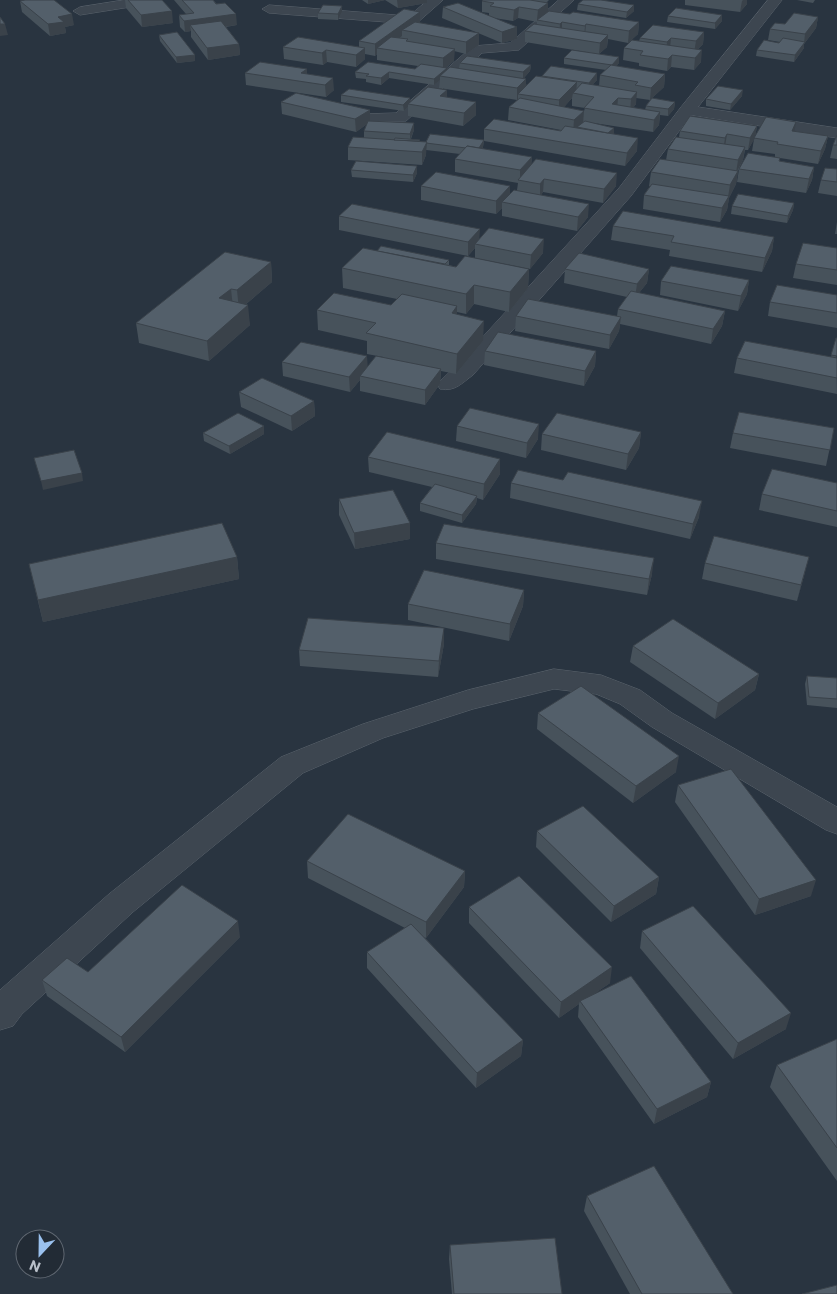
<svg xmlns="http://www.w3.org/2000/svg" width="837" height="1294" font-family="Commissioner,sans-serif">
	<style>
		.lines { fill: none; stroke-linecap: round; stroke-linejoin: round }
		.street-casing { stroke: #5b646d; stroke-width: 1 }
		.street { fill: #3d4650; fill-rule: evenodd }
		.wall { fill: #47525b; fill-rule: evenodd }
		.shaded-wall { fill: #3a424a }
		.building { fill: #535f6a; stroke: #3a424a }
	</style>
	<rect width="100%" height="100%" fill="#293440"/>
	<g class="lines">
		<g class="street-casing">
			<g id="street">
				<polygon points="124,0 156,0 149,4 80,15 73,11 80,7"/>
				<polygon points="428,0 443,0 417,23 412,24 269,13 262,9 269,5 409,16"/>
				<polygon points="559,0 574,0 519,50 482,53 406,121 366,122 360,120 358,117 360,114 396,113 473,46 510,43"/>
				<path d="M 768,0 L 782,0 L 698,107 L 837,128 L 837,138 L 691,115 L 631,196 L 473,375 C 462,383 455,392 440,389 L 437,384 L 457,365 L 619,188 L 681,107 Z"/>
				<polygon points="554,669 601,675 640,690 672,713 837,807 837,834 826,830 652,727 620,704 596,694 554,689 473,709 383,738 303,773 133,912 22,1014 13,1026 0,1030 0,990 109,894 281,757 363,724 468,690"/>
			</g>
		</g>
		<use href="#street" class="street"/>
	</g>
	<g class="wall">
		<polygon points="125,0 162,0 173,23 142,27 126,8"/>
		<polygon points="174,0 213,0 237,25 226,27 239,44 240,55 208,60 191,37 191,31 185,32 180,27 179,15 186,14"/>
		<polygon points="362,0 427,0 427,3 398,8 385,0 368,4"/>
		<path d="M 483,0 L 549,0 L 546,3 L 548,12 L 639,22 L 638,34 L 628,43 L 608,39 L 607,47 L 599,54 L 619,57 L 619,63 L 616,66 L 665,74 L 664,87 L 652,98 L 675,102 L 674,109 L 668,116 L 660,115 L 659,125 L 653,132 L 587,122 L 614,128 L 614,134 L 637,151 L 625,166 L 484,141 L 484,129 L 561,130 L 508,120 L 509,107 L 518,100 L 518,99 L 517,100 L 439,88 L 440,80 L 434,85 L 389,78 L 381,85 L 366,82 L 366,79 L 356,78 L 355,72 L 415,69 L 418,66 L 377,60 L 377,54 L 375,56 L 365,54 L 365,59 L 356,67 L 327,62 L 323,65 L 284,59 L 283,47 L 359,47 L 359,41 L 420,23 L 479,45 L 466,54 L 454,51 L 454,61 L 446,68 L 447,69 L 459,68 L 460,63 L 531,65 L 530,71 L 524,78 L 526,79 L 526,85 L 542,76 L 597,73 L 597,80 L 592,85 L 599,86 L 600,75 L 606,70 L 564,64 L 564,58 L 586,52 L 525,42 L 525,31 L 537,24 L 537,22 L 518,18 L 513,21 L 494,18 L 517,39 L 502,43 L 442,18 L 443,7 L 489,16 L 489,13 L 482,12 L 482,1 ZM 572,98 L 572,106 L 585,108 L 584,111 L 564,107 ZM 636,98 L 650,100 L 646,106 L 645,110 L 633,108 L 636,104 Z"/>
		<polygon points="685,0 747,0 747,4 740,12 685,5"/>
		<polygon points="797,0 815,0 813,3"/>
		<polygon points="20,1 74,25 65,27 66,33 50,36 22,12"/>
		<polygon points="578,4 634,11 626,18 577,10"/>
		<polygon points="342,12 338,20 318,19 318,13"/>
		<polygon points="668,16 722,21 715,29 667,22"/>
		<polygon points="818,17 816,28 804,44 804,48 794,62 756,56 757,50 780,42 768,40 770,29 785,24"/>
		<polygon points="704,32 703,44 697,50 701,62 694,70 671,67 667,71 639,66 639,63 623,60 624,48 639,41 640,38"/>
		<polygon points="159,35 195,55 195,61 177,63 160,41"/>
		<polygon points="307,69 307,74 334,90 326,97 246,85 245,73"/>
		<polygon points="341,95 410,102 447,98 476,115 463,126 408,116 408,107 404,111 341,102"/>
		<polygon points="742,96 730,110 706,106 706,99"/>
		<polygon points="281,102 370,110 370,121 414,130 411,139 420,142 426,142 484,140 483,147 482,149 532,157 531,165 616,186 603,203 543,192 541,195 588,217 577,231 502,216 502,208 496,214 421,200 421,186 510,186 510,194 517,190 518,183 455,172 455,159 460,154 426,150 426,155 422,165 348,160 348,147 364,138 364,131 367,124 356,132 282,114"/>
		<polygon points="757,126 755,137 795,132 828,136 825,149 818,164 780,158 780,161 814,167 812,180 806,193 737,182 739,169 775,157 775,154 752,151 754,139 748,150 745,150 743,160 738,171 736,184 729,198 727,210 720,222 643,209 644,195 650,186 649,186 651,172 666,160 668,149 679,137 680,131"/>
		<polygon points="837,135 837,159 830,158 833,145"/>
		<polygon points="837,169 837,196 818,193 821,180"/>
		<polygon points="351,170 417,173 413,182 352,177"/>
		<polygon points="794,203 793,210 787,223 731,214 732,206"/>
		<polygon points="339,216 480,239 543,253 530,269 475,258 475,248 468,256 339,230"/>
		<polygon points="837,222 837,234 835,234"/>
		<polygon points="613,226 774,237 772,251 762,272 669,256 670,250 611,240"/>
		<polygon points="837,248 837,285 793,278 796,264"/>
		<polygon points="377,251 449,260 449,265 456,267 529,269 528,288 509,312 474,304 466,314 457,312 457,315 483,341 456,374 441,371 440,384 425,405 360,391 360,380 350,392 283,376 282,362 367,356 367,367 383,357 367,354 367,341 318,330 317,310 391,305 397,299 343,288 342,268"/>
		<polygon points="271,262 272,282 245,305 250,325 209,361 139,343 136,323"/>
		<polygon points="565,269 649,269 647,283 639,293 725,311 722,326 711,344 620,324 619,331 609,349 515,331 516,316 617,316 618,309 627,297 564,283"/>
		<polygon points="749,280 747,294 738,311 660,295 661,281"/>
		<polygon points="837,295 837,328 768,316 770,302"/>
		<polygon points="836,338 837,394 734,373 737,358 831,357"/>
		<polygon points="485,351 596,351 595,366 584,386 484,365"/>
		<polygon points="239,392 314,401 315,416 292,431 241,407"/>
		<polygon points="264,426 264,434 230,454 204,441 203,433"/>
		<polygon points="457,426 538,439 526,458 456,441"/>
		<polygon points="834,428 826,466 730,448 733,433"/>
		<polygon points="641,432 639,448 626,470 541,450 542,434"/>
		<polygon points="368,457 500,459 500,474 483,500 477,498 476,504 462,523 420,511 420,503 432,487 369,472"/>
		<polygon points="511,483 699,517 690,539 510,498"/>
		<polygon points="837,483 837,527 759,510 762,494"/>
		<polygon points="339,499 410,523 410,539 355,549 339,515"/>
		<polygon points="436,543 652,574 647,595 436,559"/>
		<polygon points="237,557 239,579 43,622 29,564"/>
		<polygon points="705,563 805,572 797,601 702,579"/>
		<polygon points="524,590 523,606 509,641 408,620 408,604"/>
		<polygon points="444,644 438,677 300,666 299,650"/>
		<polygon points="633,646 759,674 755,690 715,719 630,662"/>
		<polygon points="807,676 837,678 837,708 807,705 805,684"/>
		<polygon points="538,713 676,772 633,803 537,729"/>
		<polygon points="678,785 811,896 755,915 675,802"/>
		<polygon points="537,831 659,877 656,894 611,922 536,847"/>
		<polygon points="307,861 465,871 464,887 426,938 424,937 523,1040 521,1056 476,1088 367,968 367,952 405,928 308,878"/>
		<polygon points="469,907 610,983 594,994 711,1082 707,1097 654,1124 578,1017 579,1004 559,1018 469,923"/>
		<polygon points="642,931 786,1029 733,1059 640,948"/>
		<polygon points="240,937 125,1052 47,996 42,980 88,972"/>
		<polygon points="837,1039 837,1181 770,1087 777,1065"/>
		<polygon points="587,1196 733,1294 630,1294 584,1211"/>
		<polygon points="450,1245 562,1294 452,1294 449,1259"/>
	</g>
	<g class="shaded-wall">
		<polygon points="368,0 385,0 368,4"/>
		<polygon points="397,0 427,0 427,3 398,8"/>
		<polygon points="743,0 747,0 747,4 740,12 742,1"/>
		<polygon points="548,3 548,15 537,20 538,10"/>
		<polygon points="634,5 634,11 626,18 627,12"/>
		<polygon points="342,6 342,12 338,20 338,14"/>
		<polygon points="519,7 518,18 513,21 514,10"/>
		<polygon points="172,11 173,23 142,27 141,15"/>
		<polygon points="420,12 420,23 402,30 402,36 384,49 377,48 377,54 375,56 375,44"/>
		<polygon points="72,14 74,25 65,27 66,33 50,36 48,24 58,17"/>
		<polygon points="236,14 237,25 194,31 190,25 191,31 185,32 184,21"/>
		<polygon points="722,15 722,21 715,29 715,23"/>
		<polygon points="818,17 816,28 804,44 804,48 794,62 795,55 804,43 805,34"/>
		<polygon points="562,22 562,33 559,35 560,24"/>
		<polygon points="639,22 638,34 628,43 629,31"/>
		<polygon points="0,24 5,24 8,35 0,36"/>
		<polygon points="586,24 585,36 584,37 585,26"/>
		<polygon points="517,27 517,39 502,43 502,32"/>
		<polygon points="704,32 703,44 694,53 696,41"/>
		<polygon points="479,33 479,45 466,54 466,42"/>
		<polygon points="608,35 607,47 599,54 600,43"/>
		<polygon points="671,38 670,49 666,54 667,42"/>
		<polygon points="239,44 240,55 208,60 207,48"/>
		<polygon points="365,48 365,59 356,67 356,55"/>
		<polygon points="455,49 454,61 443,70 443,58"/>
		<polygon points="326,50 327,62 323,65 322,53"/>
		<polygon points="702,50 701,62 694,70 695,58"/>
		<polygon points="195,55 195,61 177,63 176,57"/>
		<polygon points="672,55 671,67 667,71 668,59"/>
		<polygon points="619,57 619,63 612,71 612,65"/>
		<polygon points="531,65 530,71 523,79 523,72"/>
		<polygon points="447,68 447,74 440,76 440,80 434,85 434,79"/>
		<polygon points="307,69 307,81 301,73"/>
		<polygon points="389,72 389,78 381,85 381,78"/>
		<polygon points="597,73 597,80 589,89 589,83"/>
		<polygon points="665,74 664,87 650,100 651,88"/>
		<polygon points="333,78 334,90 326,97 325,85"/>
		<polygon points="526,79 526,91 518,94 518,99 517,100 517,88"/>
		<polygon points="577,82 576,94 573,93 572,98 559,113 559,100"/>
		<polygon points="447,90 447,102 440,96"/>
		<polygon points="743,90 742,96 730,110 731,104"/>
		<polygon points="637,92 636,104 630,112 631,99"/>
		<polygon points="410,98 411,104 408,104 408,107 404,111 403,105"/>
		<polygon points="618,98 617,110 612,104"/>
		<polygon points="476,102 476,115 463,126 464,113"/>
		<polygon points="675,102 674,109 668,116 668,109"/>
		<polygon points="370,110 370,122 356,132 355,119"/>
		<polygon points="584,111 583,124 573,133 574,120"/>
		<polygon points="660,112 659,125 653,132 654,120"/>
		<polygon points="796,122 794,134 792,131"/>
		<polygon points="414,123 414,130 410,140 410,134"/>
		<polygon points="757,126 755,138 748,150 750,138"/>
		<polygon points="614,128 614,134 606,134"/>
		<polygon points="727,134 725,147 723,151 725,138"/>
		<polygon points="828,136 825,149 818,164 821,151"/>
		<polygon points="638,138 637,151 625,166 627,153"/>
		<polygon points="484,140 483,147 478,156 478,149"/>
		<polygon points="427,142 426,155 422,165 422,152"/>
		<polygon points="745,147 743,160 736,173 738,160"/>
		<polygon points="532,157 531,170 520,180 520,170"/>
		<polygon points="417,166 417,173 413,182 413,175"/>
		<polygon points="814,167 812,180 806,193 809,179"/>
		<polygon points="738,171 736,184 729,198 727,210 720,222 722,208 728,197 730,185"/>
		<polygon points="617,173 616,186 603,203 604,189"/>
		<polygon points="544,179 543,192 540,197 540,184"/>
		<polygon points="510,186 510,199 502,202 502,208 496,214 496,201"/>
		<polygon points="794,203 793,210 787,223 788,216"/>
		<polygon points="589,204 588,217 577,231 578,217"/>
		<polygon points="480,229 479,243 475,244 475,248 468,256 468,242"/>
		<polygon points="774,237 772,251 762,272 765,258"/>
		<polygon points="544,239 543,253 530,269 531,255"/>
		<polygon points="271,262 272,282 239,310 237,290"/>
		<polygon points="529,269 528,288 509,312 510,292"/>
		<polygon points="649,269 647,283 635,298 637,284"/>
		<polygon points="749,280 747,294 738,311 741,296"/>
		<polygon points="474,285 474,304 466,314 466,294"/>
		<polygon points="231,289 233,308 219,298"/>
		<polygon points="248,305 250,325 209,361 207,341"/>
		<polygon points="457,306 457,326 452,313"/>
		<polygon points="725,311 722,326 711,344 713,329"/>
		<polygon points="621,317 619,331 609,349 610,335"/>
		<polygon points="484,321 483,341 456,374 457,354"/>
		<polygon points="596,351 595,366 584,386 585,371"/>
		<polygon points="367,356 368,371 360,376 360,380 350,392 349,377"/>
		<polygon points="441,369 440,384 425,405 425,390"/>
		<polygon points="314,401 315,416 292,431 291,416"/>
		<polygon points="539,424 538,439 526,458 527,443"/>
		<polygon points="264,426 264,434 230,454 229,446"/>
		<polygon points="641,432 639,448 626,470 628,454"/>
		<polygon points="500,459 500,474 483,500 484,484"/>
		<polygon points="82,473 83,481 43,490 41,481"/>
		<polygon points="477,496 476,504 462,523 462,515"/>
		<polygon points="702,501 699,517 690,539 693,524"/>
		<polygon points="410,523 410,539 355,549 354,533"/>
		<polygon points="237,557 239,579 43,622 38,600"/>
		<polygon points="809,557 805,572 797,601 801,585"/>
		<polygon points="654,558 652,574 647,595 649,579"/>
		<polygon points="524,590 523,606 509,641 510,624"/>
		<polygon points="444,628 444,644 438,677 439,661"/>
		<polygon points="759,674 755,690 715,719 718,703"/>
		<polygon points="679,756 676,772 633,803 636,786"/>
		<polygon points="465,871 464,887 426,938 426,922"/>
		<polygon points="659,877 656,894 611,922 614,906"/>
		<polygon points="816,880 811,896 755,915 759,899"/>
		<polygon points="238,921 240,937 125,1052 121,1037"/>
		<polygon points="612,967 610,983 581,1003 580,1001 579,1004 559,1018 561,1002"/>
		<polygon points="791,1013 786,1029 733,1059 738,1043"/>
		<polygon points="523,1040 521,1056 476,1088 477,1073"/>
		<polygon points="711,1082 707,1097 654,1124 657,1109"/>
	</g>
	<g class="building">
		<polygon points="25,0 54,0 72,14 58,17 64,22 48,24 20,1"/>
		<polygon points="128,0 162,0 172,11 141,15"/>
		<polygon points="182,0 213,0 216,4 225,3 236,14 184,21 179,15 194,13"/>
		<polygon points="483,0 530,0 548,3 538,10 519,7 514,10 490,6 494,3 482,1"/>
		<polygon points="583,0 601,0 634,5 627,12 578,4"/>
		<polygon points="458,3 517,27 502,32 443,7"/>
		<polygon points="323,5 342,6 338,14 318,13"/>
		<polygon points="676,8 722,15 715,23 668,16"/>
		<polygon points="404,9 420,12 375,44 359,41"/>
		<polygon points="549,11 570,14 573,12 639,22 629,31 586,24 585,26 562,22 560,24 537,20"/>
		<polygon points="794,13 818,17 805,34 770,29 775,23 785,24"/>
		<polygon points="0,17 5,24 0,24"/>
		<polygon points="221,21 239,44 207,48 190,25"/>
		<polygon points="415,22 479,33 466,42 402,30"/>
		<polygon points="534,24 608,35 600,43 525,31"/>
		<polygon points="653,25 704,32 696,41 671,38 667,42 640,38"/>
		<polygon points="177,32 195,55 176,57 159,35"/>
		<polygon points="298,37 365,48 356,55 326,50 322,53 283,47"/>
		<polygon points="391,37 408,39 406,41 455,49 443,58 377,48"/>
		<polygon points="783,38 805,42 795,55 757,50 764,40 779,43"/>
		<polygon points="632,40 702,50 695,58 672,55 668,59 640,55 643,51 624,48"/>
		<polygon points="572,50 619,57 612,65 564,58"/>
		<polygon points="467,56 531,65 523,72 460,63"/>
		<polygon points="260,62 307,69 301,73 333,78 325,85 245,73"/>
		<polygon points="368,62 415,69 421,64 447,68 434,79 389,72 381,78 366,76 369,74 355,72"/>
		<polygon points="611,65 665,74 651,88 635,85 638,82 600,75"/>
		<polygon points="551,66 597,73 589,83 542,76"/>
		<polygon points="450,67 526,79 517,88 440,76"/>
		<polygon points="536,76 577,82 559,100 518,94"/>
		<polygon points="582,83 637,92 631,99 618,98 612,104 660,112 654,120 584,108 594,97 573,93"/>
		<polygon points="718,86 743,90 731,104 706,99"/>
		<polygon points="428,87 447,90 440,96 476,102 464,113 408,104"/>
		<polygon points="349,89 410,98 403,105 341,95"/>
		<polygon points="296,93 370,110 355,119 281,102"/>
		<polygon points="520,98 584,111 574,120 509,107"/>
		<polygon points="652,98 675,102 668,109 646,106"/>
		<polygon points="690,116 757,126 750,138 727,134 725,138 680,131"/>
		<polygon points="766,117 796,122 792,131 828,136 821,151 777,144 778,142 754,138"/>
		<polygon points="494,119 561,131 565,126 638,138 627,153 484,129"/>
		<polygon points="368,121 414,123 410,134 364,131"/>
		<polygon points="585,121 614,128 608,133 577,127"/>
		<polygon points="430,134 484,140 479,148 467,146 466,148 426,143 427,142 426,142"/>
		<polygon points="837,135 837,145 833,145"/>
		<polygon points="353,137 427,142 422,152 348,147"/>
		<polygon points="676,137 745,147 738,160 668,149"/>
		<polygon points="395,138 420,140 419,141 394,140"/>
		<polygon points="467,146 532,157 520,170 455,159"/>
		<polygon points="748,153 780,158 779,161 814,167 809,179 739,169"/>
		<polygon points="536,159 617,173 604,189 544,179 540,184 518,180"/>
		<polygon points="660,159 738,171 730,185 651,172"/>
		<polygon points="356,161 417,166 413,175 351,170"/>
		<polygon points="825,168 837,169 837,182 821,180"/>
		<polygon points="436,172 510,186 496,201 421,186"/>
		<polygon points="652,184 729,196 722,208 644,195"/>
		<polygon points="514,190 589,204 578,217 502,202"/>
		<polygon points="738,194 794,203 788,216 732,206"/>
		<polygon points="352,204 480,229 468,242 339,216"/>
		<polygon points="623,211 774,237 765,258 671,242 674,236 613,226"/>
		<polygon points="489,228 544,239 531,255 475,244"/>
		<polygon points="803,243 837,248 837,270 796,264"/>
		<polygon points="381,246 449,260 445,264 377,251"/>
		<polygon points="363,248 456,267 465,256 529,269 510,292 474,285 466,294 342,268"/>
		<polygon points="225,252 271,262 237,290 231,289 219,298 248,305 207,341 136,323"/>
		<polygon points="579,253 649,269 637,284 565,269"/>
		<polygon points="671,266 749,280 741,296 661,281"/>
		<polygon points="777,285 837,295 837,313 770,302"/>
		<polygon points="631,291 725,311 713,329 618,309"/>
		<polygon points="334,293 391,305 402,294 457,306 452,313 484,321 457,354 366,333 376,323 317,310"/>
		<polygon points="528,299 621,317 610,335 516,316"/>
		<polygon points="498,332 596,351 585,371 485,351"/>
		<polygon points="836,338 837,338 837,356 831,355"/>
		<polygon points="745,341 837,358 837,378 737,358"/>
		<polygon points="301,342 367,356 349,377 282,362"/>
		<polygon points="376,356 441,369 425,390 360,376"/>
		<polygon points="262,378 314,401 291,416 239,392"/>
		<polygon points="470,408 539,424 527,443 457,426"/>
		<polygon points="739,412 834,428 830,450 733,433"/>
		<polygon points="238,413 264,426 229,446 203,433"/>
		<polygon points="557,413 641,432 628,454 542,434"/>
		<polygon points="387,432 500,459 484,484 368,457"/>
		<polygon points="74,450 82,473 41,481 34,458"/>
		<polygon points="772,469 837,483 837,511 762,494"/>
		<polygon points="518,470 563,480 568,472 702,501 693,524 511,483"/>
		<polygon points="435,484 477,496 462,515 420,503"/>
		<polygon points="393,490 410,523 354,533 339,499"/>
		<polygon points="222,523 237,557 38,600 29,564"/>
		<polygon points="444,524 654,558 649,579 436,543"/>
		<polygon points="714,536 809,557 801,585 705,563"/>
		<polygon points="424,570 524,590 510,624 408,604"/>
		<polygon points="308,618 444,628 439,661 299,650"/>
		<polygon points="673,619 759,674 718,703 633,646"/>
		<polygon points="807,676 837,678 837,699 809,697"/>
		<polygon points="581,686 679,756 636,786 538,713"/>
		<polygon points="731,769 816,880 759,899 678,785"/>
		<polygon points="583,806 659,877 614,906 537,831"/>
		<polygon points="348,814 465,871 426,922 307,861"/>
		<polygon points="519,876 612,967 561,1002 469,907"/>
		<polygon points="182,885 238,921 121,1037 42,980 67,958 88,972"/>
		<polygon points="693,906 791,1013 738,1043 642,931"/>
		<polygon points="411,924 523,1040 477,1073 367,952"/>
		<polygon points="631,976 711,1082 657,1109 580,1001"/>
		<polygon points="837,1039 837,1148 777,1065"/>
		<polygon points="654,1166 733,1294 642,1294 587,1196"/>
		<polygon points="555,1238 562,1294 454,1294 450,1245"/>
		<polygon points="837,1285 837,1294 802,1294"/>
	</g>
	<g transform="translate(40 1254) rotate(202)"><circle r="24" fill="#222b35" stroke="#5f6771"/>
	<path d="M0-4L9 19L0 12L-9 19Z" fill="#9ac1ee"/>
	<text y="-8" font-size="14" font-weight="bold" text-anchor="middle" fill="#bac1ca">N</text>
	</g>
</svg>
